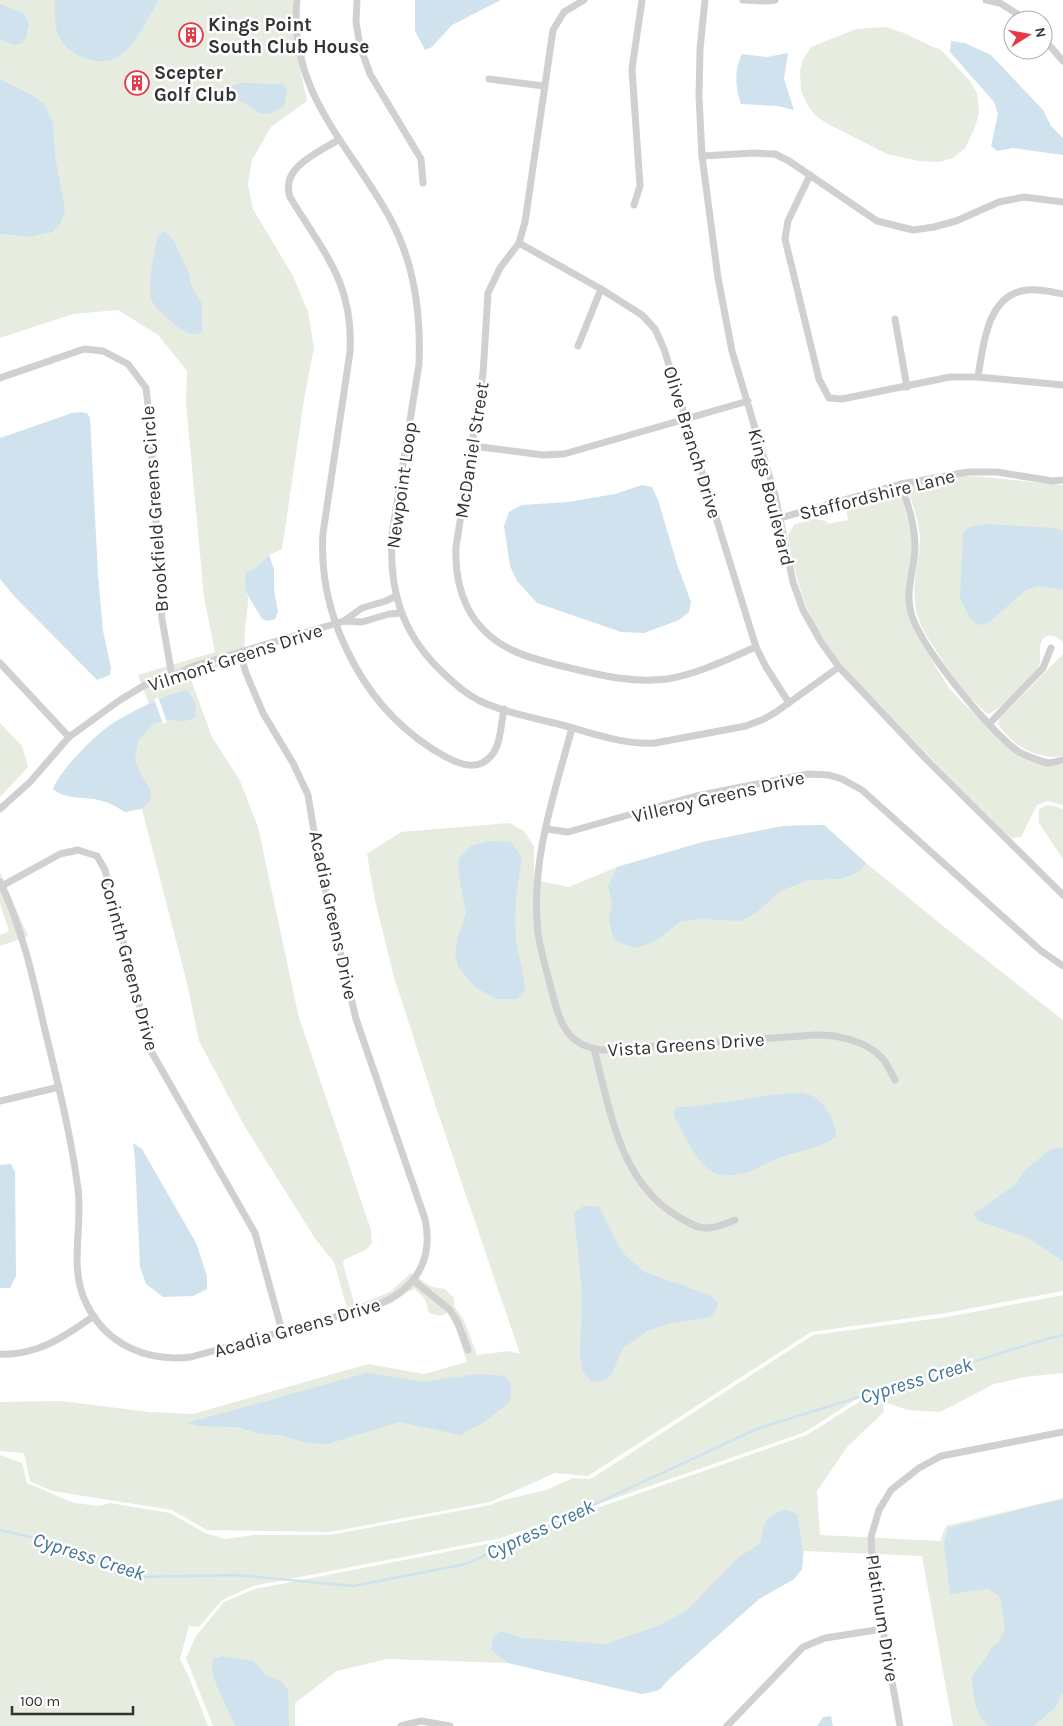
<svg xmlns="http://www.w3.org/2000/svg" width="1063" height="1726" font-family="Karla,sans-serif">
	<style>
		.green { fill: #e6ecdf }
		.water { fill: #cfe2ee }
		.pier { fill: #fff }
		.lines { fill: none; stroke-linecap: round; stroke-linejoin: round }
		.stream { stroke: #cfe2ee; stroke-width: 2.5 }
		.minor { stroke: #d0d0d0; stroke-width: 7 }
		.labels { text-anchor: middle; stroke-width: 5; stroke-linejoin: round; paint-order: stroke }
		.poi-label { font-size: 19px; font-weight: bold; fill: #333; stroke: #fff; text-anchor: start }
		.street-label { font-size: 19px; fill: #333; stroke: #fff }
		.water-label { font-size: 20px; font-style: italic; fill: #3f7597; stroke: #fff }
	</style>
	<rect width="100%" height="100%" fill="#fff"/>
	<g class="green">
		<path d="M 0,0 L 293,0 L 296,51 L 307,101 L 271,127 L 252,160 L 248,185 L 253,209 L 293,276 L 308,312 L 314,347 L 304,400 L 282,549 L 269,555 L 254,569 L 246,572 C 244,582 248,590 248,600 C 247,621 242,637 246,659 L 190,677 L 212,737 L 240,781 L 258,827 L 299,1018 L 371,1230 L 372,1243 L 367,1249 L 344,1260 L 343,1264 L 355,1306 L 390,1292 L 411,1273 L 432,1287 L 445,1289 L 454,1298 L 454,1306 L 464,1320 L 477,1355 L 509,1351 L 520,1354 L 436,1107 L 394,977 L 375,900 L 367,854 L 401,832 L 509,823 L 524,831 L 534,846 L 534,880 L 569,887 L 617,867 L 703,842 L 783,826 L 824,825 L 866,863 L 943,926 L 1063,1020 L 1063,1291 L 946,1313 L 811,1332 L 588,1476 L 555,1473 L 490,1502 L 330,1532 L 207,1530 L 172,1510 L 52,1491 L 30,1481 L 24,1453 L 0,1451 L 0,1402 L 62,1401 L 149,1412 L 193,1414 L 368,1364 L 424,1374 L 467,1362 L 456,1329 L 448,1313 L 440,1316 L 429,1313 L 425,1299 L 415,1289 L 409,1291 L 390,1304 L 349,1315 L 334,1262 L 316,1240 L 245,1127 L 199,1041 L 187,983 L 142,809 L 125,812 C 117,807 109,802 99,800 C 83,796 66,800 53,789 C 61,771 92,738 108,727 C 121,718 136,712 149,704 L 138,675 L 215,652 L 204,597 L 186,403 L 187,371 L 158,335 L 118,310 L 73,314 L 0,338 L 0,234 L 28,237 L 56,161 L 53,122 L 44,103 L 30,94 L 0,79 Z"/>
		<polygon points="886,27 904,33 933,47 940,49 969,80 977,93 979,113 975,127 966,147 953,158 939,162 919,161 887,154 826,123 815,115 807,104 801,91 800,71 803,60 811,47 856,29"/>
		<path d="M 965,476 C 998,477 1030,483 1063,485 L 1063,643 C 1059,637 1049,632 1043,639 C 1037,646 1042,657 1039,666 C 1036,675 998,712 988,714 C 965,695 951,675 935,649 C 926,635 917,622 915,604 C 912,583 919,561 920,540 C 920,522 912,504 907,488 L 913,485 Z"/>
		<path d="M 900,490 L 911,532 L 912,547 L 906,598 L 909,616 L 916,635 L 949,688 L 963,703 L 1020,755 L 1063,764 L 1063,805 L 1048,801 L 1037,805 L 1021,837 L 1011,838 C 969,796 926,754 885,710 C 861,685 834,660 817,629 C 801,600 793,567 788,535 L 795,524 L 814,519 L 826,521 L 828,524 L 848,520 L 846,509 L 848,504 L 873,496 Z"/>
		<path d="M 1063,654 L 1063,756 C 1037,760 1013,746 998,724 L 1000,718 Z"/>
		<polygon points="0,723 22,746 28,767 0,797"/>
		<polygon points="1047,805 1054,806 1063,809 1063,859 1039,823 1039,809"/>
		<polygon points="0,872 28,936 0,946 0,935 9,931 0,904"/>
		<polygon points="1063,1295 1063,1373 1024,1377 994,1384 940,1412 908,1410 887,1403 884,1398 869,1391 805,1432 501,1538 253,1586 222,1600 199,1627 189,1626 180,1659 189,1677 208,1726 0,1726 0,1455 22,1463 27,1483 74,1503 99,1506 110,1503 170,1513 205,1533 225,1539 254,1535 330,1535 490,1505 500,1501 546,1490 573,1478 591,1479 813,1335 947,1317"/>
		<polygon points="870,1395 882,1401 884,1412 847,1447 817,1491 820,1535 940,1541 946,1526 1063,1498 1063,1726 953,1726 922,1556 804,1551 802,1569 794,1579 759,1599 670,1678 659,1690 642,1694 508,1663 387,1659 337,1671 295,1703 295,1726 213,1726 186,1658 196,1636 224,1602 255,1589 502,1541 807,1435"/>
	</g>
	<g class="water">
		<path d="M 55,0 L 159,0 C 148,17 134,49 116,58 C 97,68 65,54 58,34 C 54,25 55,10 55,0 Z"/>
		<polygon points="415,0 501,0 452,25 432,47 425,50 415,31"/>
		<polygon points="0,4 24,13 29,25 26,37 22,43 13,45 0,39"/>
		<polygon points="951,41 965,43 991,55 1043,110 1051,126 1063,138 1063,155 1013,148 997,151 991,146 998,114 994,102 950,52"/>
		<path d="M 788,53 L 784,79 L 794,110 L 778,106 L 741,104 C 735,88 734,69 742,54 L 767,57 Z"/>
		<polygon points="0,79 30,94 44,103 53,122 56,161 65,211 60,224 53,232 28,237 0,234"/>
		<polygon points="243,83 283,84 287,89 284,106 270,114 261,114 246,104 231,96 228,92 229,86"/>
		<path d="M 163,231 L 168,234 L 174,241 L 189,274 L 191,285 L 202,304 L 202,333 C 189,336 183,331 174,324 C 167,317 156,310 152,301 C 146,289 155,249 158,235 Z"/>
		<polygon points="81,412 87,413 90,418 98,575 103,631 111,668 110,675 97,680 15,597 0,579 0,438 72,413"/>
		<polygon points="642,485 652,487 658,500 677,564 691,602 689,612 679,620 644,633 621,632 537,603 517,581 510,566 504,526 509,512 522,505 568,502 615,494"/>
		<polygon points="986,524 1054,528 1063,531 1063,590 1038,586 1026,590 988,623 978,625 970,618 960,598 963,533 969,527"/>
		<path d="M 269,555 L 274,569 L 274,589 L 278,612 L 275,619 L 268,621 L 262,619 C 254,602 241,594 246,572 L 254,569 Z"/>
		<path d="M 186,690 C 194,697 198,708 195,718 L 185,721 L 169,720 L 153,724 L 138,741 L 135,760 L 143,778 L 151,790 L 150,801 L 142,808 L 125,812 C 117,807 109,802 99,800 C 83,796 66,800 53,789 C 62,768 89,742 106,728 C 124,715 164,695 186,690 Z"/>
		<polygon points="824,825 866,863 859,872 841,879 809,880 780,891 756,913 740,921 703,919 681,921 657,940 637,948 622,944 613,938 609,920 612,904 608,886 617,867 703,842 783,826"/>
		<path d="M 489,841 L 511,842 L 522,857 C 518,883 513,911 516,938 C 517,957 525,970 525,991 L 517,999 L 496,999 L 475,987 L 458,967 L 455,954 L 458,937 L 466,913 L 458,870 L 459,858 L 471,846 Z"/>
		<path d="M 802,1093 C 805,1094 810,1095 813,1096 C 826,1104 836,1123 836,1137 C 823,1147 798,1151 782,1157 C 771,1160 761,1167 751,1171 C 743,1174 724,1177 716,1174 C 698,1166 682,1132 674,1115 L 676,1107 L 691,1107 L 780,1094 Z"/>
		<polygon points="133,1143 142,1149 196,1243 207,1276 207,1289 193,1296 163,1297 146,1284 140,1267 135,1159"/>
		<polygon points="1063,1148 1063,1261 1028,1238 979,1221 973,1214 1015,1185 1025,1170 1051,1149"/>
		<polygon points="11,1164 15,1172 16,1276 10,1288 0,1288 0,1165"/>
		<polygon points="584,1206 599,1206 622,1252 644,1272 710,1295 718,1304 716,1310 710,1317 671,1323 647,1331 622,1349 612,1374 603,1381 592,1382 583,1372 580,1355 582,1293 574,1213"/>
		<polygon points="367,1373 425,1382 477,1374 505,1376 511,1382 510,1402 484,1422 460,1435 400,1422 327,1444 307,1443 280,1435 260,1434 237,1427 199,1426 187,1423"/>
		<path d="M 1063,1500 L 1063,1693 L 1055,1708 L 1033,1726 L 988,1726 C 974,1712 973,1695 972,1676 L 986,1658 L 991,1648 L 999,1642 L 1005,1629 L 1000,1597 L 988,1589 L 950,1594 L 944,1544 L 948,1528 L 1033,1506 Z"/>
		<path d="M 787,1510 L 797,1514 L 803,1551 L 802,1569 L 794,1579 L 759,1599 L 670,1678 L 659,1690 L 642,1694 L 508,1663 L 491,1650 L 493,1637 L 501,1631 L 521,1638 L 606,1644 L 658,1626 L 686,1611 L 739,1557 L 760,1544 C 764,1523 764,1514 787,1510 Z"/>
		<path d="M 222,1656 L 253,1661 L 265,1674 L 283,1683 L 288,1690 L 289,1726 L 235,1726 C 229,1708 207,1676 213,1659 Z"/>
		<polygon points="831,1716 833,1726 817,1726 823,1717"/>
	</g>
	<polygon class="pier" points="158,697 167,722 163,724 154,699"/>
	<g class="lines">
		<polyline class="stream" points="0,1530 77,1548 143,1577 235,1575 353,1586 466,1564 759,1428 1050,1338 1063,1335"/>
		<g class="minor">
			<path d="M 297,0 C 288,94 351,145 391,220 C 414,263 421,315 419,364 L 392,534 C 389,588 400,630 439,669 C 451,681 463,692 478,700 C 502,712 535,718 562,725 C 591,733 624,745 655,743 L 746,726 L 764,719 L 776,712 L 839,667"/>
			<polyline points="357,0 356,22 360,46 370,74 421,159 423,183"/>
			<path d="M 584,0 L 564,12 L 553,30 L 525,222 L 519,243 L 500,268 L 488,293 L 483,374 L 456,547 C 454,591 470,630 512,650 C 530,659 550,663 570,668 C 603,676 633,683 667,679 C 698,674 728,659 756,647"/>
			<polyline points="705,0 700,49 699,97 702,156 718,278 732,351 775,495 793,582 803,610 821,642 839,667 927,760 1063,895"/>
			<polyline points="743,0 767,1 775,0"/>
			<polyline points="986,0 1000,3 1027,20"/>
			<polyline points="1043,38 1063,61"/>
			<polyline points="489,79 544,86"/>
			<path d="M 338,140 C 318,153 280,167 290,197 C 323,252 354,283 350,352 L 323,533 C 320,579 332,624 354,664 C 375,703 407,736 446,757 C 461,765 478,771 491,756 C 501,745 501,723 504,709"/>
			<polyline points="702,156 754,153 775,154 789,161 877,221 913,230 934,227 956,221 999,202 1024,197 1063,202"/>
			<polyline points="810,175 788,221 785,239 819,379 829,398 842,399 950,377 978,377 1063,385"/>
			<polyline points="634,205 640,186 632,69 642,0"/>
			<polyline points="519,243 601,289 642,315 655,329 664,349 756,647 766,667 789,703"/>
			<polyline points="895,319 907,387"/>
			<polyline points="578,346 601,289"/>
			<path d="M 978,377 C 983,346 987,293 1028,290 C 1039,289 1052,292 1063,294"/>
			<polyline points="0,378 84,349 103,351 128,364 146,388 150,423 162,619 172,676"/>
			<polyline points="473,446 543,455 564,454 748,401"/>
			<path d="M 901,484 C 908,505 915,525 915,547 C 915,567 906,587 910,608 C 915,642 988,729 1016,750 C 1021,754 1042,762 1048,763 C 1053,763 1058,761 1063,760"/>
			<polyline points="780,518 901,484 968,472 997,472 1052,481 1063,480"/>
			<polyline points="344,621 362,608 386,601 396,596"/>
			<polyline points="0,663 69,737"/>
			<polyline points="989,724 1043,668 1051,648"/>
			<path d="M 572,728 C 554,795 530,862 538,933 C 541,953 547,972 552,992 C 560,1022 566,1046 602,1050 L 816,1035 C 839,1035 867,1041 883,1059 C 888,1065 891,1073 895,1080"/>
			<polyline points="0,809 30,782 69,737 120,700 145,685 172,676 194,666 344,621 362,622 389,614 402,613"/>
			<polyline points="546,829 568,832 696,796 808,774 829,775 842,779 862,790 1040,950 1063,966"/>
			<path d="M 0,882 C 22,928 33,977 44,1026 C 57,1080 71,1134 78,1189 C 83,1228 68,1269 87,1305 C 107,1345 147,1362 191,1357 L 377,1305 C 415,1290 434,1260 425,1219 L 356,1019 L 319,862 L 308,795 L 293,763 L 263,713 L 246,673 L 240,653"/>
			<polyline points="0,887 60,854 78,850 97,856 105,870 151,1051 255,1233 282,1331"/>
			<path d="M 594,1049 C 610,1109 619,1181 677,1216 C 685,1221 696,1228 705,1228 C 715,1229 726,1223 735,1220"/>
			<polyline points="0,1101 59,1087"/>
			<polyline points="413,1280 450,1310 458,1323 468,1350"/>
			<path d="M 0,1354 C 37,1356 64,1337 94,1316"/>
			<polyline points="401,1726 421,1721 450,1726"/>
			<polyline points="727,1726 803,1647 825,1638 883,1629"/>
			<polyline points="900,1726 873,1574 871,1537 879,1510 891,1490 919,1468 941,1456 1063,1432"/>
		</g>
	</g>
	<defs>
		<g id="building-ring" transform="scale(1.25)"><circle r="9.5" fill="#fff" stroke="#e63946" stroke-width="1.5"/><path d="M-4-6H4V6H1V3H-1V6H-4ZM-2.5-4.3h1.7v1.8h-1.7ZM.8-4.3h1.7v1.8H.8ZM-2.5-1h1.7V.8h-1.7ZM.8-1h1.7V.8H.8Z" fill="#e63946"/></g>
	</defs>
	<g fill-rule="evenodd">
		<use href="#building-ring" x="191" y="35"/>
		<use href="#building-ring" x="137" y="83"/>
	</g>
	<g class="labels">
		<g class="poi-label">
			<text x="208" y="31">Kings Point<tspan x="208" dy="22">South Club House</tspan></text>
			<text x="154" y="79">Scepter<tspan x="154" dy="22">Golf Club</tspan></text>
		</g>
		<g class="street-label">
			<text transform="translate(693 442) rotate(73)" y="7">Olive Branch Drive</text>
			<text transform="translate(471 450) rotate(-81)" y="7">McDaniel Street</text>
			<text transform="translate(401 485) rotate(-82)" y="7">Newpoint Loop</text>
			<text transform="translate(877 494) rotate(-14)" y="7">Staffordshire Lane</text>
			<text transform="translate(772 497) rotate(76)" y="7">Kings Boulevard</text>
			<text transform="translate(154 509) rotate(-94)" y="7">Brookfield Greens Circle</text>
			<text transform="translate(235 657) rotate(-18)" y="7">Vilmont Greens Drive</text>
			<text transform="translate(718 796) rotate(-13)" y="7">Villeroy Greens Drive</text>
			<text transform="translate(334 915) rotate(78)" y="7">Acadia Greens Drive</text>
			<text transform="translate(130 964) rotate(75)" y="7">Corinth Greens Drive</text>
			<text transform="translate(686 1044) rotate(-4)" y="7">Vista Greens Drive</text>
			<text transform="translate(297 1327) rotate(-16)" y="7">Acadia Greens Drive</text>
			<text transform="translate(883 1618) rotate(81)" y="7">Platinum Drive</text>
		</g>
		<g class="water-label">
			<text transform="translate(916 1380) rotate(-17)" y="7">Cypress Creek</text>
			<text transform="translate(540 1529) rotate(-25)" y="7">Cypress Creek</text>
			<text transform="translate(89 1556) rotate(18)" y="7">Cypress Creek</text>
		</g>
	</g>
	<g transform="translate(1028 35) rotate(79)"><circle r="24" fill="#ffffff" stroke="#adadad"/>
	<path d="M0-4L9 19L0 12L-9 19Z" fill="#e63946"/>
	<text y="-8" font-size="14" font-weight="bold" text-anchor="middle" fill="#333333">N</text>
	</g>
	<path d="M12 1706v8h121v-8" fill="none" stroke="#333333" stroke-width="2.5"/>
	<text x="20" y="1706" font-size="15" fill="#333333" stroke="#ffffff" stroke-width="4" paint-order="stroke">100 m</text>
</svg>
